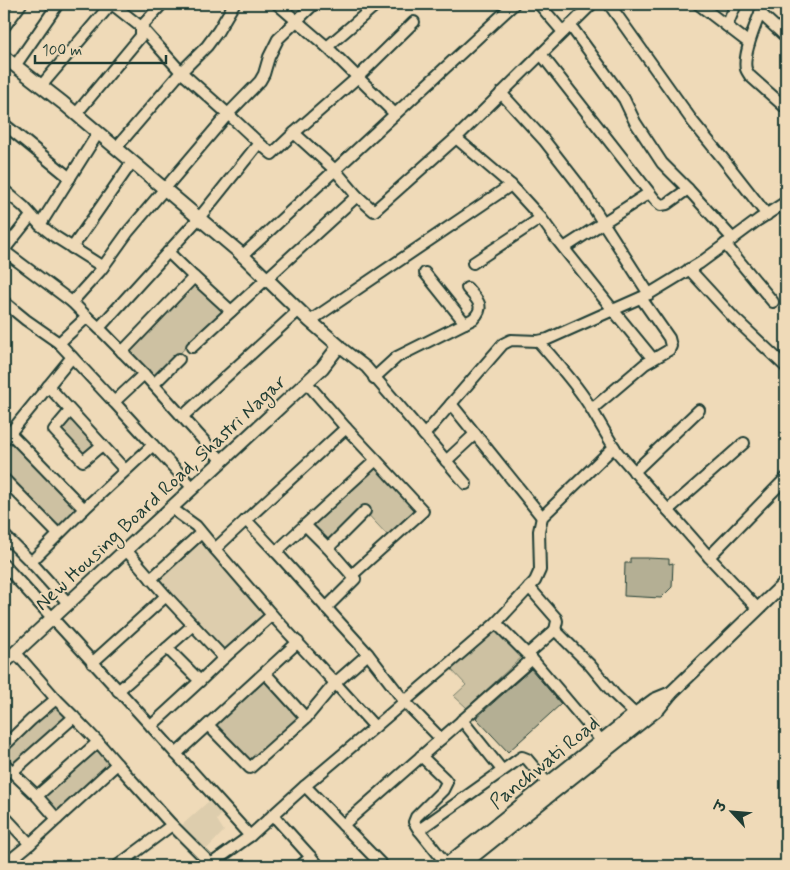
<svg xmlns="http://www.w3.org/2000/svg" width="790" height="870" font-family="Mynerve,'Playpen Sans Deva',sans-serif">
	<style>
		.built { fill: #ddcdad }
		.green { fill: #cdc1a2; stroke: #767f6b }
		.building { fill: #b4af94; stroke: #1f3d34 }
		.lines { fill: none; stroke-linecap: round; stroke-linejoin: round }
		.minor-casing { stroke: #1f3d34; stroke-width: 14 }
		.tertiary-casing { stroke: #1f3d34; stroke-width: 16 }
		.minor { stroke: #efdab8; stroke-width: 10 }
		.tertiary { stroke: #efdab8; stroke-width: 12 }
		.labels { text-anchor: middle; stroke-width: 4; stroke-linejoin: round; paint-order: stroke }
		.street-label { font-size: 20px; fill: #1f3d34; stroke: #efdab8 }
	</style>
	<rect width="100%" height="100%" fill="#efdab8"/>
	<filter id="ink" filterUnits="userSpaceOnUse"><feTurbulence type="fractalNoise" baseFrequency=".02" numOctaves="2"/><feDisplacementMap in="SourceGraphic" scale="10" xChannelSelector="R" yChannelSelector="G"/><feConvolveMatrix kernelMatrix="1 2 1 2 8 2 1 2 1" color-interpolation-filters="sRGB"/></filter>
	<g filter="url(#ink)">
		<g class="built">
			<polygon points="202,540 266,615 224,653 158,581"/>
			<polygon points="209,801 221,815 217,820 224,831 204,852 182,825"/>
		</g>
		<g class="green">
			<polygon points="195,283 224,311 153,379 128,351"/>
			<polygon points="72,415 100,444 84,458 57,428"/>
			<polygon points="10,439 81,506 58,529 4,474 4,446"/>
			<polygon points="375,464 419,511 391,539 362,508 326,543 309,525"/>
			<polygon points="497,627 524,655 467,708 454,696 466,685 451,669"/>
			<polygon points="265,680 300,717 251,763 213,726"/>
			<polygon points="55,704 70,718 12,768 4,759 4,749"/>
			<polygon points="96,747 114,764 58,815 41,797"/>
		</g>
		<g class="building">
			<polygon points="630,558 647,558 669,559 669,564 673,563 672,587 661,598 624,596 625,563 630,563"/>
			<polygon points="531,669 561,704 508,752 476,718"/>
		</g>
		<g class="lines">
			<g class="minor-casing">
				<g id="minor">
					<polyline points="112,4 141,27 181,72 207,46 218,31 234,4"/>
					<polyline points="277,4 327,47 395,114"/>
					<polyline points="539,4 563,32"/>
					<polyline points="609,4 693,122 724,160 767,215"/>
					<polyline points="698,4 749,43"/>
					<path d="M 764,4 C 758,18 742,55 746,69 C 747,72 749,74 750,76 L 786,108"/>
					<polyline points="760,13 786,37"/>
					<polyline points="570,25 624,99 635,122 662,163 688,189 733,239"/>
					<polyline points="727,26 736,4"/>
					<polyline points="4,27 21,4"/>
					<polyline points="327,47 377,4"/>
					<polyline points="541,54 656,201 661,205 667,204 688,189"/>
					<polyline points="15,66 58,4"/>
					<polyline points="41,86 111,4"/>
					<polyline points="501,93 544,140 579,185 649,294"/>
					<polyline points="76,114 141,36 141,27 162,4"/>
					<polyline points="4,124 70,178"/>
					<polyline points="294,133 358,77 414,22"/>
					<polyline points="456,138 592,4"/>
					<polyline points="259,143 272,154 294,133 335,170 514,4"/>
					<polyline points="116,148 181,72 228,114 260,81 264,74 269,57 278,39 314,4"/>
					<polyline points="4,190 24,207 40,225 54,236 103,267"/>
					<polyline points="357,196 374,211 456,138 511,185"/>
					<polyline points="40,225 98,133"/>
					<polyline points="725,244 773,302"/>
					<polyline points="72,248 132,162"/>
					<polyline points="564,248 649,193"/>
					<polyline points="4,250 31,216"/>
					<polyline points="4,251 72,302"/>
					<polyline points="168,252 194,277"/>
					<polyline points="473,263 541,218"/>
					<polyline points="689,269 734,318 786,367"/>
					<polyline points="425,273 465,323"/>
					<polyline points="4,302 26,320 59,343"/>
					<polyline points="87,317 72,302 100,271 128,232 228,114 259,143 199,218 99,328 144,374"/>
					<polyline points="310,321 511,185 541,218 554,236 613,310 548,339 538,341 511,340 503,344 424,435"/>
					<polyline points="99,328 87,317 59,343 114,402"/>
					<path d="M 538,341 C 555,361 573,380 587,402 C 598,419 607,437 618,453 L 709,557 L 758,609"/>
					<polyline points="339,346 366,367 466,484"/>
					<polyline points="192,347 357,196 335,170 242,256"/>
					<polyline points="122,352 194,277 231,311"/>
					<polyline points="653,359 613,310 649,294 700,263 758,220 786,202"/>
					<path d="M 374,378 L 397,357 L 473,319 C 487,306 476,299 467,288"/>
					<polyline points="306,382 346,428"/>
					<polyline points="154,384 179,359"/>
					<polyline points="48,386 125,470"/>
					<polyline points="451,404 542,517"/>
					<polyline points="592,409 645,364 669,350 671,346 669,338 641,298"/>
					<polyline points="70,411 54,430 83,461 102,445"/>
					<polyline points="182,417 299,310"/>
					<polyline points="10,433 72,357"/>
					<polyline points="4,440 10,433 84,509 153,445 193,488"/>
					<polyline points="153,445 114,402 144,374 222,461"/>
					<polyline points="446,461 475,434"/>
					<polyline points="634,472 699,410"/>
					<polyline points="4,479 58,534"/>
					<polyline points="171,508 196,526 215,549 246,520 276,552"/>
					<polyline points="668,510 744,443"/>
					<polyline points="246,520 346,428 376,460 305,525"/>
					<polyline points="4,535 31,562 68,603"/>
					<polyline points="215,549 272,615"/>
					<polyline points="126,550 166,596"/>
					<polyline points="709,557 786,478"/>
					<polyline points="31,562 84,509"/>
					<polyline points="4,565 151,726"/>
					<polyline points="352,575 423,511 376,460"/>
					<polyline points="151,579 201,533"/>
					<polyline points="529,587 556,618 557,621 555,630"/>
					<polyline points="326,608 355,579 328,548"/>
					<polyline points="496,623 532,659 605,745"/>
					<polyline points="368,654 405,702 441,739"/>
					<polyline points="528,654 555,630 590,665 614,694 635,714"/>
					<polyline points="92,663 166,596 193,625"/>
					<polyline points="200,681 224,658"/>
					<polyline points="118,691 167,648"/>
					<polyline points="56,699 74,717"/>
					<polyline points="462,720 502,770"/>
					<polyline points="208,725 250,768 306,718 265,673"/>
					<polyline points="375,727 496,623 535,581 540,570 539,531 542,517 614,447"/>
					<polyline points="98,742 117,764"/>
					<polyline points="4,746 31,720 56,699 15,652"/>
					<polyline points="176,754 298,642"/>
					<polyline points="4,763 12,772 74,717 98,742 37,796 57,819 117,764 172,825 211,864 250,836 151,726 200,681 167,648 193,625 224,658 272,615 335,683 368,654 276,552 305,525 328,548 365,511"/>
					<polyline points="12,772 37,796"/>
					<polyline points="305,786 383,866"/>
					<polyline points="273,815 319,866"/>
					<polyline points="4,816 30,844 14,857"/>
					<polyline points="343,825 532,659"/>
					<polyline points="419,830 414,822 416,817 443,790 447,782 444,778 421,756"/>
					<polyline points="250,836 305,786 375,727 335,683 306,718"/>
					<polyline points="30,844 57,819"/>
					<polyline points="447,865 419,830 519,759 522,757 527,759 548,784"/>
					<polyline points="117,866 172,825"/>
					<polyline points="300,866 311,857"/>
				</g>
			</g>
			<g class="tertiary-casing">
				<g id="tertiary">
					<polyline points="4,57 63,103 239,252 310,321 339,346 322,368 4,663"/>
					<polyline points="445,866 635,714 654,700 671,693"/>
					<polyline points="461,866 659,708 671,693 786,582"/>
				</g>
			</g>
			<use href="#minor" class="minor"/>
			<use href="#tertiary" class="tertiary"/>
		</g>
	</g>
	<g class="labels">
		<g class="street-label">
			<text transform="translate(160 492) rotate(-43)" y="7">New Housing Board Road, Shastri Nagar</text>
			<text transform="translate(544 762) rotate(-39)" y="7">Panchwati Road</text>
		</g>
	</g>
	<rect width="790" height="870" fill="none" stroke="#efdab8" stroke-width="20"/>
	<rect x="10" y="10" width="770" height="850" fill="none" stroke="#1f3d34" stroke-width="2" filter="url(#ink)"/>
	<g transform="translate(732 812) rotate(296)" stroke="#efdab8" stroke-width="4" paint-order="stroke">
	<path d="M0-4L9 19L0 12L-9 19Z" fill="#1f3d34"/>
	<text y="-8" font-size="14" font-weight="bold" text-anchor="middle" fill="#1f3d34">उ</text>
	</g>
	<path d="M35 55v8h131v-8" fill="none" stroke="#1f3d34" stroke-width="2.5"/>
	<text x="42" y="55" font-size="15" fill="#1f3d34" stroke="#efdab8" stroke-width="4" paint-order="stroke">100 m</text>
</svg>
